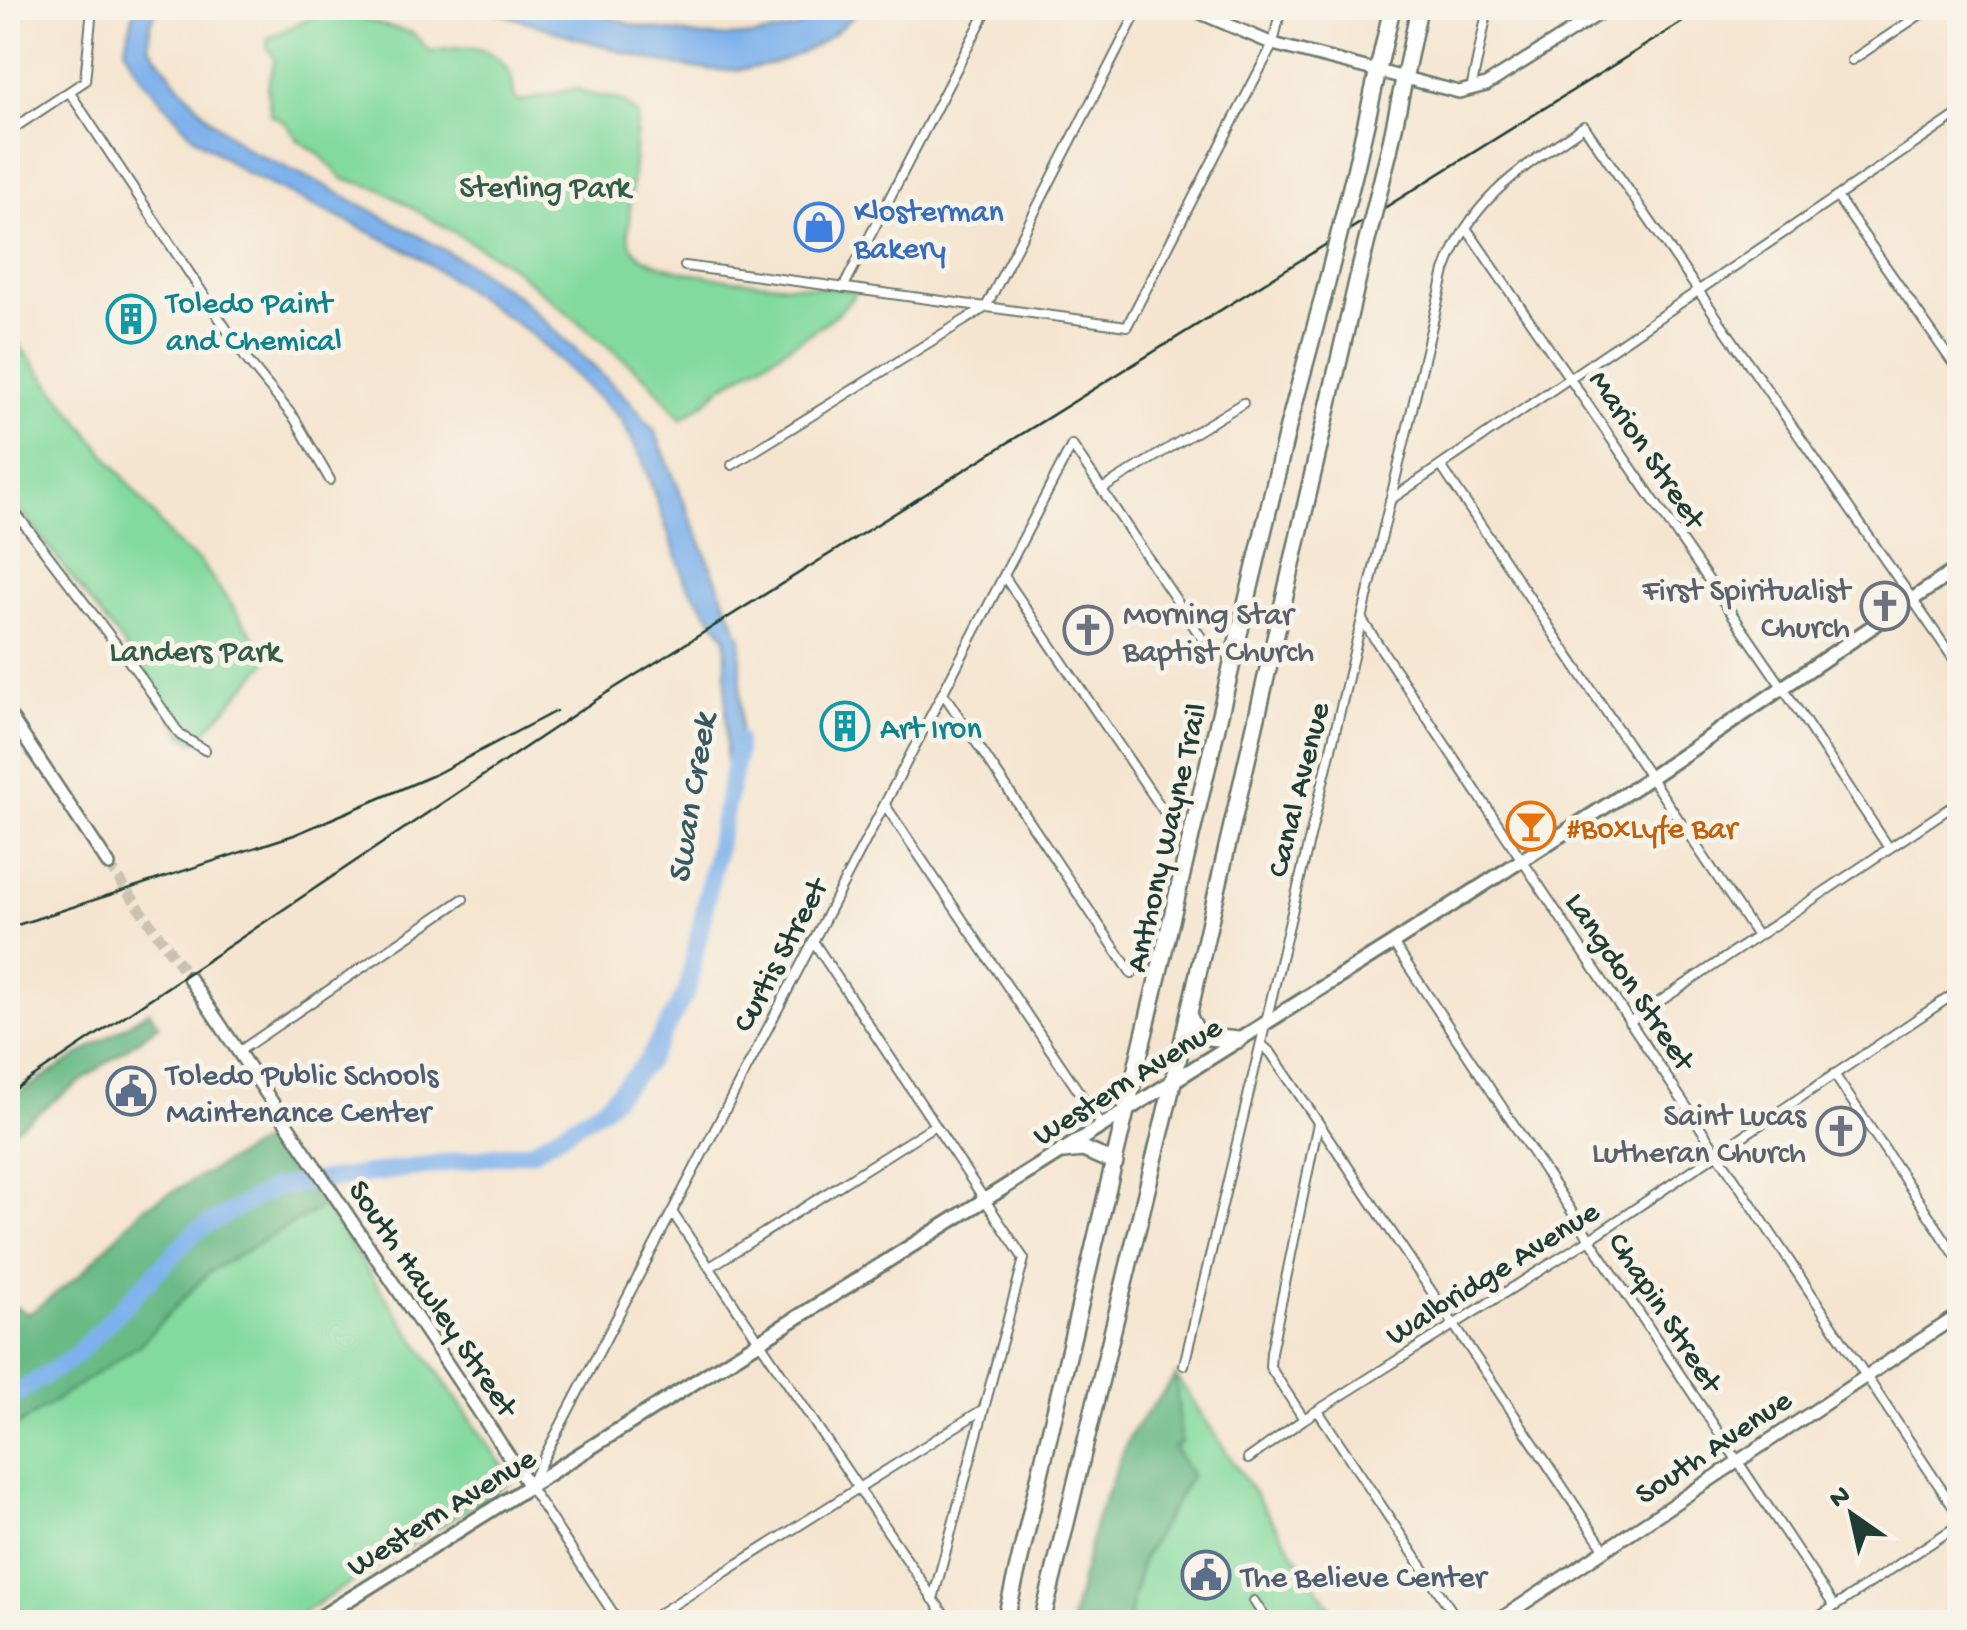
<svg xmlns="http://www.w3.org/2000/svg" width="1967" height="1630" font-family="'Gochi Hand',sans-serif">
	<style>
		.green { fill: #83da9f; stroke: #518c6a; stroke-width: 2.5 }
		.forest { fill: #6aba86; stroke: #447c5d; stroke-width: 2.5 }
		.water { fill: #7fb2ec; stroke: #4f7890; stroke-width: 2.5 }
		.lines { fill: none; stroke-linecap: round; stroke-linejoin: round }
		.river { stroke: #7fb2ec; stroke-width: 18 }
		.secondary-tunnel { stroke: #cac3b1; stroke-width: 11; stroke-dasharray: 11 5.5; stroke-linecap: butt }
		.street-casing { stroke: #6a786b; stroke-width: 12 }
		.secondary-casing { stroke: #6a786b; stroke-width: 16 }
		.primary-casing { stroke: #6a786b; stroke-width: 18 }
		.highway-casing { stroke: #6a786b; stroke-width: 20 }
		.street { stroke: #fff; stroke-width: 8 }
		.secondary { stroke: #fff; stroke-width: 11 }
		.primary { stroke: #fff; stroke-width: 12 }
		.highway { stroke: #fff; stroke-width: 15 }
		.rail { stroke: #1f3d34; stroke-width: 2.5 }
		.highway-bridge-casing { stroke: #6a786b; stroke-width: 20; stroke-linecap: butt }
		.highway-bridge { stroke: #fff; stroke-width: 15 }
		.labels { text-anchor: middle; stroke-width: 10; stroke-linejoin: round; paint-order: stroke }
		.park-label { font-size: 32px; fill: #335c49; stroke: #f7f3e8 }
		.shop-label { font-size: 32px; fill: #366cbe; stroke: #f7f3e8; text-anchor: start }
		.culture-label { font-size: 32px; fill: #0d838f; stroke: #f7f3e8; text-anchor: start }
		.street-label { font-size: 32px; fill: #1f3d34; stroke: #f7f3e8 }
		.worship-label { font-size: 32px; fill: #5b616d; stroke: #f7f3e8; text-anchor: end }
		.food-label { font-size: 32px; fill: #c56008; stroke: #f7f3e8; text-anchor: start }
		.service-label { font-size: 32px; fill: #4e5e75; stroke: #f7f3e8; text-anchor: start }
		.water-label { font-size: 35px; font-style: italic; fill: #375a62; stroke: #f7f3e8 }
	</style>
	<rect width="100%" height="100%" fill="#f7f3e8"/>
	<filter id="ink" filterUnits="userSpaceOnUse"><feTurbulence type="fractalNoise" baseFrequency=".01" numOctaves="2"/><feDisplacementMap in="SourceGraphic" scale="20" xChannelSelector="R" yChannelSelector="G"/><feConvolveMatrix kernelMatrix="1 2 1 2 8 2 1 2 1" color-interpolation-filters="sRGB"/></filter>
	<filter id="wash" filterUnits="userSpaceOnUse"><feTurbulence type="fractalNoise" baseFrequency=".0048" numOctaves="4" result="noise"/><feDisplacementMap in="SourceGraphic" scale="40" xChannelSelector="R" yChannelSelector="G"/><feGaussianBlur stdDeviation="2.25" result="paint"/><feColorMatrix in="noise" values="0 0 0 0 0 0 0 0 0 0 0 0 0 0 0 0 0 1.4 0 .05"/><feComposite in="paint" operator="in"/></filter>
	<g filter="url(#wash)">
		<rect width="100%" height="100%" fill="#f5e5d0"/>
		<g class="green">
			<path d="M 322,12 L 357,18 L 413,33 L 430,52 C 461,47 490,40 509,72 C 515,83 511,93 518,102 L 577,88 C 600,104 617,88 638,116 L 628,231 C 629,239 629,245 636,252 C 670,283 806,284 856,291 C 846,318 750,369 721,387 L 706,402 L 681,419 L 649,380 L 508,264 L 378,188 L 343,179 L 319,154 L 299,141 L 286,123 L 271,115 L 267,87 L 275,60 L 267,46 L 268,38 Z"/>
			<polygon points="12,336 174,541 201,563 270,659 195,743 183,734 140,667 8,494 8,339"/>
			<polygon points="323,1206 513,1481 288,1622 8,1622 8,1432 139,1345 209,1272"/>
			<polygon points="1176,1376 1340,1622 1128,1622 1142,1560 1191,1475 1174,1447 1181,1442"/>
		</g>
		<g class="forest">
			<polygon points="149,1011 159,1025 8,1134 8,1100"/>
			<polygon points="262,1142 323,1206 209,1272 139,1345 8,1432 8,1303 29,1314 82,1273 143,1208"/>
			<polygon points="1176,1376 1181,1443 1174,1448 1191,1475 1142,1559 1128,1622 1071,1622 1096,1520 1131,1433"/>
		</g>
		<g class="water">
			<polygon points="135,8 158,8 150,24 149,46 179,85 212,121 248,150 322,184 419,236 469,264 520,298 629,400 655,432 741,639 740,758 726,761 726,637 686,583 642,459 620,418 530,333 411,252 244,172 192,135 140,76 125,48"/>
			<path d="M 485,8 L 588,8 L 632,25 L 702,37 L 756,36 L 797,28 L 828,8 L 861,8 C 829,44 782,68 732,70 C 662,73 554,29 485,8 Z"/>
		</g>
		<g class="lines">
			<polyline class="river" points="8,1399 74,1357 196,1231 275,1187 532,1151 605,1106 647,1062 687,991 737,754 737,740"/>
		</g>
	</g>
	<g filter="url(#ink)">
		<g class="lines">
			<polyline class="secondary-tunnel" points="109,865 189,978"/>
			<g class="street-casing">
				<g id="street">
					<polyline points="1852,60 1930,8"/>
					<polyline points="1471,90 1488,8"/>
					<polyline points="70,93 247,360 295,419 330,480"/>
					<polyline points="8,132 85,81 92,8"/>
					<polyline points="1837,197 1960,373"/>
					<polyline points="1466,228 1783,688 1889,848"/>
					<polyline points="685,266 1127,326 1273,44 1281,8"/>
					<polyline points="843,288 988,8"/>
					<polyline points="732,465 986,307 1139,8"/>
					<polyline points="1441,466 1757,936"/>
					<polyline points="1102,489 1243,403"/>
					<polyline points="1390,500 1960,113"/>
					<polyline points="8,503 138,673 180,735 205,750"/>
					<polyline points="1004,576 1167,816"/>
					<polyline points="1362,620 1960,1517"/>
					<polyline points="943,693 1132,974"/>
					<polyline points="885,805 1102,1126"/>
					<polyline points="813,941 1024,1259 933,1599"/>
					<polyline points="1393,943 1834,1606"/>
					<polyline points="1629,1022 1960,801"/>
					<polyline points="1261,1044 1271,1053 1299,1094 1605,1550"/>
					<polyline points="238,1052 463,899"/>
					<polyline points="1834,1074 1960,1262"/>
					<polyline points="672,1212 949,1622"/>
					<polyline points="710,1267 935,1125"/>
					<path d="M 1184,1365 L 1445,271 C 1471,197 1524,167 1584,126 L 1960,668"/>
					<polyline points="1318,1411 1459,1622"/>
					<polyline points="1304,1419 1270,1367 1271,1352 1318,1123"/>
					<polyline points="1248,1459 1304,1419 1590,1239 1960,990"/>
					<polyline points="1254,1601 1268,1622"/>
					<polyline points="619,1622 529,1486 1072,445 1201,637"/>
					<polyline points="646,1622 982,1410"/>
					<polyline points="1811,1622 1960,1524"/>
				</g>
			</g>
			<g class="secondary-casing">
				<g id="secondary">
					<polyline points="1189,8 1273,44 1459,92 1486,85 1608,8"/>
					<polyline points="8,713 109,865"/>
					<polyline points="189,978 529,1486"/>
					<polyline points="1496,1622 1960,1314"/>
					<polyline points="1952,1622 1960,1593"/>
				</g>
			</g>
			<g class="primary-casing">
				<polyline id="primary" points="313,1622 1393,943 1651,777 1960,567"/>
			</g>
			<g class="highway-casing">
				<g id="highway">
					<polyline points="1389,151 1419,8"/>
					<polyline points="1356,167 1392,8"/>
					<polyline points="1189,1017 1199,1036 1238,1040"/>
					<polyline points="1063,1151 1083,1149 1115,1163"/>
					<polyline points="1005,1622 1288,427 1324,294"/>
					<polyline points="1042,1622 1173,1082 1359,273"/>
				</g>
			</g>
			<use href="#street" class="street"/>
			<use href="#secondary" class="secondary"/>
			<use href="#primary" class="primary"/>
			<use href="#highway" class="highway"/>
			<g class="rail">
				<polyline points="8,928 294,835 434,775 556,711"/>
				<polyline points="8,1094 605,694 1705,8"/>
			</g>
			<g class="highway-bridge-casing">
				<g id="highway-bridge">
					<polyline points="1359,273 1389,151"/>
					<polyline points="1324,294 1356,167"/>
				</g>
			</g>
			<use href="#highway-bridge" class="highway-bridge"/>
		</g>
	</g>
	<defs>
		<g id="shop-ring" transform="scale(2.5)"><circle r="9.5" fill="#f7f3e8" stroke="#3f7fe0" stroke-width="1.5"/><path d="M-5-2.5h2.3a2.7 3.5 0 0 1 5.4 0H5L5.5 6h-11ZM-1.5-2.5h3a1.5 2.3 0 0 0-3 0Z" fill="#3f7fe0"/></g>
		<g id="building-ring" transform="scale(2.5)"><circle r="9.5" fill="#f7f3e8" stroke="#0f9aa8" stroke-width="1.5"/><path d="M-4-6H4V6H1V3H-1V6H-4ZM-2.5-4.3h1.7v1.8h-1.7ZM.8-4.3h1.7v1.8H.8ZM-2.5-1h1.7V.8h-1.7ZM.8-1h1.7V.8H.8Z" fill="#0f9aa8"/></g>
		<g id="church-ring" transform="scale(2.5)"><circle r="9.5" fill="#f7f3e8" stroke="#6b7280" stroke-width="1.5"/><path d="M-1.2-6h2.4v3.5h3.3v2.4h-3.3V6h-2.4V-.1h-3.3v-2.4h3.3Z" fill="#6b7280"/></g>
		<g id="bar-ring" transform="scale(2.5)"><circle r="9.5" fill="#f7f3e8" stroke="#e8710a" stroke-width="1.5"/><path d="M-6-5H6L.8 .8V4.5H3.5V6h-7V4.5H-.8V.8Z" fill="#e8710a"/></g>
		<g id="civic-ring" transform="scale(2.5)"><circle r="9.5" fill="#f7f3e8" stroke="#5c6f8a" stroke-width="1.5"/><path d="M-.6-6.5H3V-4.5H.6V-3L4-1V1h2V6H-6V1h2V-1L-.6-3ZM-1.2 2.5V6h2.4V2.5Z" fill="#5c6f8a"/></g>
	</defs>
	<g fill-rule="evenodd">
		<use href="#shop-ring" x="819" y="227"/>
		<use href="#building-ring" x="131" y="319"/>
		<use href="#church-ring" x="1885" y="606"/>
		<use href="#church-ring" x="1088" y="630"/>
		<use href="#building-ring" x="845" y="726"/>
		<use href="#bar-ring" x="1531" y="826"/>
		<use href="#civic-ring" x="131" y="1091"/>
		<use href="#church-ring" x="1841" y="1131"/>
		<use href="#civic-ring" x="1206" y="1575"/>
	</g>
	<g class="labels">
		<g class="park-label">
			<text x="545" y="196">Sterling Park</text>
			<text x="195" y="660">Landers Park</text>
		</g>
		<g class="shop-label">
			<text x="854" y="220">Klosterman<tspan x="854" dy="37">Bakery</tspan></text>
		</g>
		<g class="culture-label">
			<text x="166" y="312">Toledo Paint<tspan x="166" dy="37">and Chemical</tspan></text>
			<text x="880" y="737">Art Iron</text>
		</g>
		<g class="street-label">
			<text transform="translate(1649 448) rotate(56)" y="11">Marion Street</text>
			<text transform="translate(1296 789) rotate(-76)" y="11">Canal Avenue</text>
			<text transform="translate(1164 837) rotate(-77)" y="11">Anthony Wayne Trail</text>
			<text transform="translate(778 954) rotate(-62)" y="11">Curtis Street</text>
			<text transform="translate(1632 980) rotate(56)" y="11">Langdon Street</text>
			<text transform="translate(1126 1079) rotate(-32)" y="11">Western Avenue</text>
			<text transform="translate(1491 1271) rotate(-32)" y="11">Walbridge Avenue</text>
			<text transform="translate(435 1297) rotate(56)" y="11">South Hawley Street</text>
			<text transform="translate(1667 1311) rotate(57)" y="11">Chapin Street</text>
			<text transform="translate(1712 1445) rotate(-34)" y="11">South Avenue</text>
			<text transform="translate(440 1510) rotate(-32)" y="11">Western Avenue</text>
		</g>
		<g class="worship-label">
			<text x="1850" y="599">First Spiritualist<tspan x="1850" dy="37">Church</tspan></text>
			<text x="1123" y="623" text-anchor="start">Morning Star<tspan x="1123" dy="37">Baptist Church</tspan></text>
			<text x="1806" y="1124">Saint Lucas<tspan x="1806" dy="37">Lutheran Church</tspan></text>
		</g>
		<g class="food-label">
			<text x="1566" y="837">#BoxLyfe Bar</text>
		</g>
		<g class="service-label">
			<text x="166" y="1084">Toledo Public Schools<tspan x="166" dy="37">Maintenance Center</tspan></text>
			<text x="1241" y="1586">The Believe Center</text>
		</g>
		<g class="water-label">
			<text transform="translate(689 798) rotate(-81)" y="12">Swan Creek</text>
		</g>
	</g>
	<rect width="1967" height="1630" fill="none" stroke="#f7f3e8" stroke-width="40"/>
	<g transform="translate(1852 1515) rotate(326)" stroke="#f7f3e8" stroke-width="8" paint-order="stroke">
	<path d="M0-8L18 38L0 25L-18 38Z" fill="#1f3d34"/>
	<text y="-15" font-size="28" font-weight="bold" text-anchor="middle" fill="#1f3d34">N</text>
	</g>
</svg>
